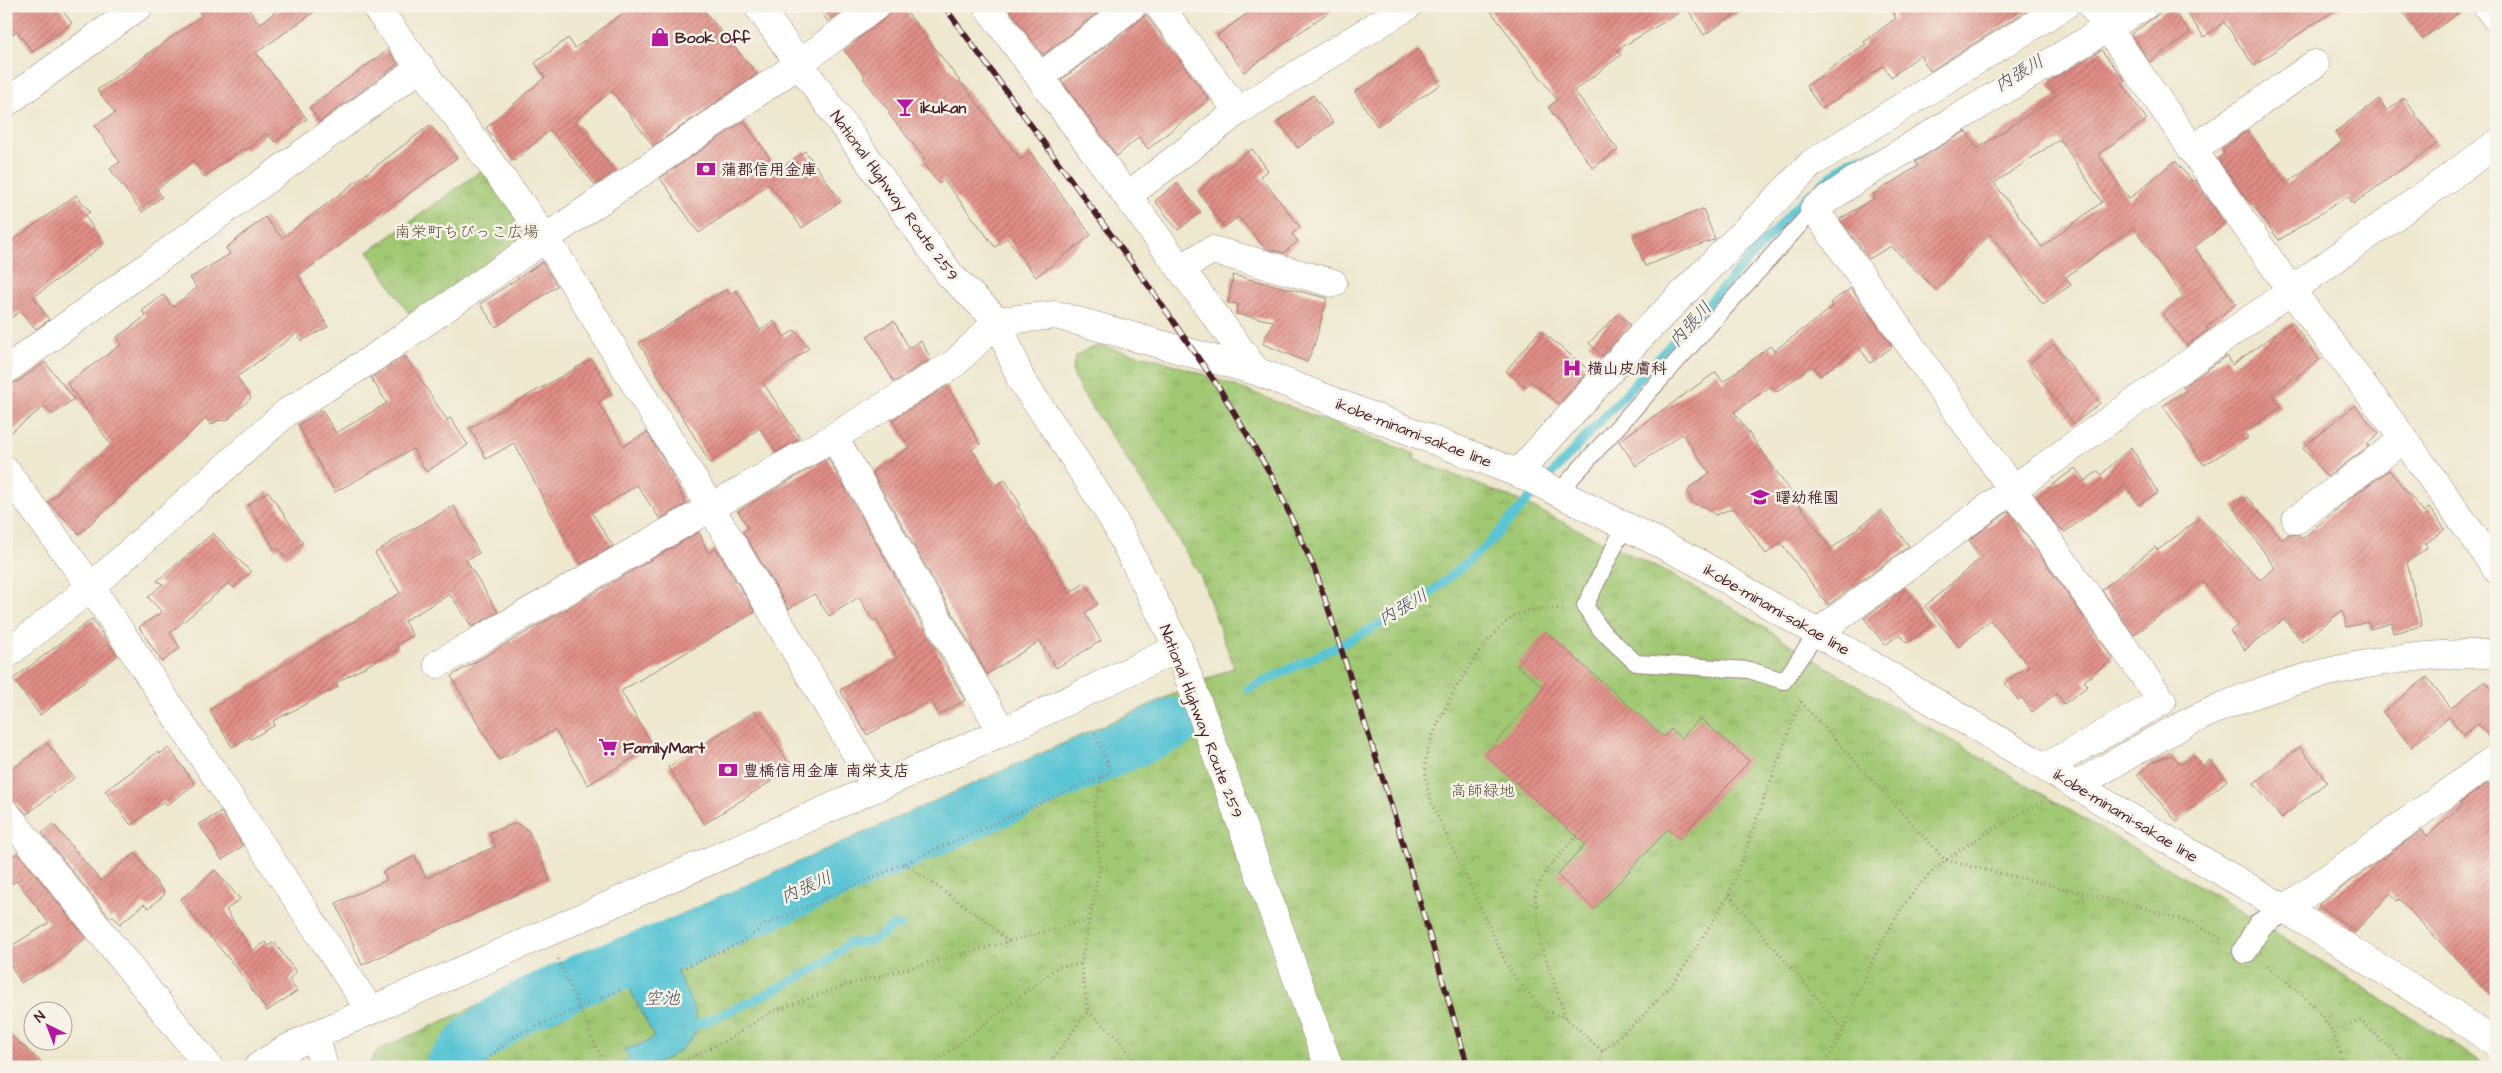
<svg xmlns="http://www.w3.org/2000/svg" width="2502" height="1073" font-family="'Architects Daughter','Klee One',sans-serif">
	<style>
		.park { fill: url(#park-tufts); stroke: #75734e }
		.water { fill: #5ac5d4; stroke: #527280 }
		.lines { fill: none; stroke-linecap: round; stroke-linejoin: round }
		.stream { stroke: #5ac5d4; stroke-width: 9 }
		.river { stroke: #5ac5d4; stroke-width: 52 }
		.building { fill: url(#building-hatch); fill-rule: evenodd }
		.service-casing { stroke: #9c847d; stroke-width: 18 }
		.pedestrian-casing { stroke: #9c847d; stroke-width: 26 }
		.minor-casing { stroke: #9c847d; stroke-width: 29 }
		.tertiary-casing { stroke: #9c847d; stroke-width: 29 }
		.secondary-casing { stroke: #9c847d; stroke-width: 29 }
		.trunk-casing { stroke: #9c847d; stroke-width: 29 }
		.path { stroke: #9c847d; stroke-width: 3; stroke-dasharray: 1 4; stroke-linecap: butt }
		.service { stroke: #fff; stroke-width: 16 }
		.pedestrian { stroke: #fff; stroke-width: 24 }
		.minor { stroke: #fff; stroke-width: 28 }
		.tertiary { stroke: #fff; stroke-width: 28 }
		.secondary { stroke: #fff; stroke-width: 28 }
		.trunk { stroke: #fff; stroke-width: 28 }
		.rail-casing { stroke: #4a1f2b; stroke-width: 5.5 }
		.rail { stroke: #f7f3e8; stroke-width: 4; stroke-dasharray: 11; stroke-linecap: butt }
		.labels { text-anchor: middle; stroke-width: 5; stroke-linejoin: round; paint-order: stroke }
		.poi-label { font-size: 16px; font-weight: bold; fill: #4a1f2b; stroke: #f7f3e8; text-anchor: start }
		.street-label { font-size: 16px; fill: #4a1f2b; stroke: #f7f3e8 }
		.park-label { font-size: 16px; fill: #645140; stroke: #f7f3e8 }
		.water-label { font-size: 18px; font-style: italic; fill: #4f515e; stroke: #f7f3e8 }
	</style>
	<defs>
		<pattern id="park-tufts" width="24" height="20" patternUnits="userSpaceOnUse" patternTransform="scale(1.25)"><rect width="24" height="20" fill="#a0c772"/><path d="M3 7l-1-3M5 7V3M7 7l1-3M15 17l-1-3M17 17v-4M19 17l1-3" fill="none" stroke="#8baa63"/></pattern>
		<pattern id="building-hatch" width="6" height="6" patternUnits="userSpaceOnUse" patternTransform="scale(1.25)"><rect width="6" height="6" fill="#e18e86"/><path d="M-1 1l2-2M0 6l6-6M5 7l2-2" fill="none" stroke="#b8736e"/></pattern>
	</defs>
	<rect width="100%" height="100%" fill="#f7f3e8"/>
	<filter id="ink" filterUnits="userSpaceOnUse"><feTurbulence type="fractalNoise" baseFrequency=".02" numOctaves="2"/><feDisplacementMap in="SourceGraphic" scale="10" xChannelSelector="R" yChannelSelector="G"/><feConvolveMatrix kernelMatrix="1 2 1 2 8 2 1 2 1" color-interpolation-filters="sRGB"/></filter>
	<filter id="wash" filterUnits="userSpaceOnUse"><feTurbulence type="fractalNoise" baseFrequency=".0096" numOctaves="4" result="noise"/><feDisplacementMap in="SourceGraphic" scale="20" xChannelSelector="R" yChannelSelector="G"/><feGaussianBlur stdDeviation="1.12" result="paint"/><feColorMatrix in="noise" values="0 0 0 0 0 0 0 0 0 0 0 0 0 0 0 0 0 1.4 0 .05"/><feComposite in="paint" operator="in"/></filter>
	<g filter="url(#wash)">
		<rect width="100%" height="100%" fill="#eee8cf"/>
		<g class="park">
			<polygon points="482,170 530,237 412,318 368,252"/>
			<polygon points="1101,346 1160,360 1214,378 1415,454 1414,459 1517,500 1670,574 1734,609 1835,672 2256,920 2468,1053 2486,1067 367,1067 378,1050 1234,667 1201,577 1159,508 1079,388 1072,370 1076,356 1087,349"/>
		</g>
		<path class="water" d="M 673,964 C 679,978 699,1012 697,1026 C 694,1046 662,1064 644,1067 C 635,1068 625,1067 616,1067 L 630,1057 L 623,1050 L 647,1042 L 654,1037 L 625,979 Z"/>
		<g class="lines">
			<g class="stream">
				<path d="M 1248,689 C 1310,658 1378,631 1434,590 C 1452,576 1469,560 1487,545 L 1802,201 L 1850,160 L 1880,152"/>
				<path d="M 697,1025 C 740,1007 790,985 829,960 C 836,955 842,948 849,943 C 869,943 878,941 891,926 L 901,926"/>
			</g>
			<polyline class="river" points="451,1067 475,1039 520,1008 594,974 680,943 1173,724"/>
		</g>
		<g id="blocks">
			<g class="building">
				<polygon points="6,6 59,6 72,23 32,52 17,31 6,39"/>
				<polygon points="194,6 246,6 260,24 283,6 323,6 256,53 307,119 275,142 267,133 246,150 242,149 204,177 193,161 157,189 162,197 142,212 110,169 120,162 95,126 115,113 97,90 202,16"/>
				<polygon points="633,6 700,6 757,74 653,146 612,91 575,121 614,170 595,185 550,130 514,161 486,128 545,77 535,63 568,38 575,48"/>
				<polygon points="817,6 850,6 828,22"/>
				<polygon points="891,6 902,6 1021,160 1030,152 1091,235 1036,277 1007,238 995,247 944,180 939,184 922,162 925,159 888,113 890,112 863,78 865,76 844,50 885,18"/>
				<polygon points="1007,6 1098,6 1101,10 1043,55"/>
				<polygon points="1258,6 1337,6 1244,72 1217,35"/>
				<polygon points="1487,6 1748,6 1704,35 1687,8 1617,50 1621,55 1574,91 1618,150 1593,168 1548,107 1557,100"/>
				<polygon points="1889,6 2034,6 1930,71 1920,55 1891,77 1883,66 1822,109 1806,86 1866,44 1864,42 1896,18"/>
				<polygon points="2170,6 2190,33 2150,62 2131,34"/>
				<polygon points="2182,6 2342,6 2306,29 2254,66 2224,22 2204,37"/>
				<polygon points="2399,6 2468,6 2422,39"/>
				<polygon points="1146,15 1209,100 1148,149 1139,137 1117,156 1061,80"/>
				<polygon points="388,50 398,64 320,122 309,107"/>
				<polygon points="1418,50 1440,85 1377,126 1355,92"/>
				<path d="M 2101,50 L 2125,80 L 2122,83 L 2147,120 L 2098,154 L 2129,199 L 2175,161 L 2193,182 L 2195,180 L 2225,224 L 2194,247 L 2236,304 L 2206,327 L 2208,330 L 2187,345 L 2162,314 L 2183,296 L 2133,227 L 2066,277 L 2071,285 L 2043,304 L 1990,234 L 1936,290 L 1891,246 L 1869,259 L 1840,219 L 1876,197 L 1873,194 L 1918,166 L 1915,162 L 1966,131 L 1977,149 L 2056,96 L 2047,83 ZM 2060,139 L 2102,202 L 2042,247 L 1994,183 Z"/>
				<polygon points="1313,95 1333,123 1298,148 1278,121"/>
				<polygon points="2404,98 2437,144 2353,204 2348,196 2279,240 2252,204 2251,205 2218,159 2224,154 2222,149 2248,130 2286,184 2342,142 2335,132 2379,99 2387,111"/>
				<polygon points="744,121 778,170 805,151 841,201 802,228 769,184 699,233 660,178"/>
				<polygon points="430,125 457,158 298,276 328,327 301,341 297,333 237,377 251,398 226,421 218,420 211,425 206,418 79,534 48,502 111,445 67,383 122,344 117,337 146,316 142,311 163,295 173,307 197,288 190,278 230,254 226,248 265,217 282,238"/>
				<polygon points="1252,149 1268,170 1260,176 1300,227 1292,234 1298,241 1284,253 1265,248 1238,217 1224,227 1198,191"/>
				<polygon points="1177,183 1201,212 1178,230 1155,201"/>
				<polygon points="76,195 90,212 85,216 104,244 34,297 49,320 36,329 20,311 6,322 6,245"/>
				<polygon points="1703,209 1715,239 1645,266 1633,236"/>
				<polygon points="542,262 557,286 496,327 480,304"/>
				<polygon points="1233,275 1327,298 1314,346 1307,362 1263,344 1273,321 1236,314 1238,304 1228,303"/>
				<polygon points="1851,288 1892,347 1870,363 1859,347 1820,376 1812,366 1777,392 1771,386 1734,412 1831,549 1881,510 1909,546 1828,605 1781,543 1766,554 1734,508 1715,515 1706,507 1693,504 1688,492 1691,486 1710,473 1682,434 1636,466 1619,441 1716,372 1723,382 1770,346 1774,351 1833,307 1830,303"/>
				<polygon points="727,289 729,294 736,290 760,330 774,321 784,337 795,330 809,348 763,383 800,438 776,452 760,428 710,463 639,343"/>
				<polygon points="1619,313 1630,325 1602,356 1589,343"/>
				<polygon points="894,321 909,348 921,341 931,359 894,382 867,336"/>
				<polygon points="2292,322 2319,360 2272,394 2281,407 2244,432 2248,438 2204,465 2163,406 2186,391 2183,387 2226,356 2232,365"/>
				<polygon points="1540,330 1589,370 1559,404 1531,381 1526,387 1506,371"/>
				<polygon points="2054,344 2100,403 2074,424 2028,364"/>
				<polygon points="405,356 447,420 450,418 468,445 426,472 413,449 335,492 298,425 322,410 336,433 387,403 371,378"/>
				<polygon points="592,359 612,394 598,402 624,446 647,432 671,472 686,504 660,519 637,485 592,513 613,546 581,564 553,517 514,443 486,459 470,428"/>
				<polygon points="45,362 74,399 52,415 45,406 6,436 6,385 19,381"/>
				<polygon points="947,386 980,444 972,449 996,485 1005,480 1020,504 1018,506 1032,531 1069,593 1085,583 1098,604 1085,613 1101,641 1056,668 1040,641 987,674 872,472 909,448 892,420"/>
				<polygon points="2355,405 2379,434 2367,444 2369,446 2327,477 2303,447"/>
				<polygon points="2131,447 2158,493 2138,505 2126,485 2065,532 2056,525 2037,497 2075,468 2085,481 2098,471 2101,475"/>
				<polygon points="828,458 965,700 939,715 931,700 867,735 840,690 897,658 876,619 873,621 859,597 829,616 814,594 789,609 743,532 748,528 738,511"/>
				<polygon points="2389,470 2424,512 2429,508 2445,529 2425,544 2427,548 2407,563 2422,626 2393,633 2392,623 2370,629 2369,622 2346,627 2343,610 2302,642 2284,619 2245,650 2230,631 2238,625 2203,581 2134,635 2102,590 2155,547 2158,550 2200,518 2260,580 2275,568 2233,507 2247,497 2282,540 2289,534 2299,535 2302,539 2344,503"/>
				<polygon points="268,491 303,543 286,558 278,548 275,550 248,505"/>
				<polygon points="454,506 479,553 466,560 498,612 472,627 450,594 404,621 413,636 396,645 399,648 336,683 338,687 273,721 275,725 251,739 249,737 232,747 210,710 400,593 375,553 400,536"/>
				<polygon points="2009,511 2113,659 2084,681 2088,686 2064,704 2057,693 2032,712 2022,698 2018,700 2005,683 2029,666 1990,620 1959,647 1925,606 1982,557 1969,540"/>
				<polygon points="699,532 708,553 716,548 755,612 621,691 653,746 588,785 555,730 499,760 451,676"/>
				<polygon points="213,533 251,572 234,588 229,583 170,633 180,648 162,662 139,627 162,612 148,597 163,584 157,581"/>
				<polygon points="1905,588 1932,625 1907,643 1900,634 1885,645 1864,618"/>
				<polygon points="92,619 117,656 40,715 13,679"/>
				<polygon points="1546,632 1664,737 1671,729 1681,739 1700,718 1749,761 1680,839 1668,829 1594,909 1557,875 1585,844 1485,755 1544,688 1517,665"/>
				<polygon points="2427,677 2451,708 2485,681 2496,694 2496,743 2478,724 2464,735 2449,717 2411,747 2383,712"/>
				<polygon points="755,711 792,768 704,824 668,767"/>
				<polygon points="47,743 74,778 27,814 6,793 6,774"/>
				<polygon points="2300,747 2327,782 2281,818 2254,783"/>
				<polygon points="169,748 195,784 167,805 164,801 131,825 105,791 158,752 160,754"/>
				<polygon points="2172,755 2181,765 2193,755 2203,766 2210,760 2227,780 2177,822 2137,775 2152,762"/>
				<polygon points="2488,783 2496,792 2496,1001 2399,899 2397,901 2390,893 2356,932 2318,905 2422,830 2427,836 2462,805 2460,803"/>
				<polygon points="221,812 243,846 222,860 199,824"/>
				<polygon points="516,823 529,831 550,879 362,965 336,903 387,880 383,872 415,856 426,878 496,846 489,833"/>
				<polygon points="53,824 101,881 135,853 165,894 149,908 144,904 120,924 113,916 110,918 42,833"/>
				<polygon points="18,853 86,938 53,964 21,983 6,957 6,949 49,923 17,881 6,886 6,859"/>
				<polygon points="215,870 240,899 226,910 253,951 265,942 269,946 274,942 296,972 289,980 297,991 267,1011 238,970 180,900"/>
				<polygon points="6,1031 47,1067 6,1067"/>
			</g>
		</g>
	</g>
	<g filter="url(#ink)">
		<use href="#blocks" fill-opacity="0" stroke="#9c847d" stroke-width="1"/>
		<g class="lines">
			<g class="service-casing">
				<g id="service">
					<polyline points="1558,493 1814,209"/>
					<polyline points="1625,525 1585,606 1601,630 1636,663 1749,670 1784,681 1817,633"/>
				</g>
			</g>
			<g class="pedestrian-casing">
				<polyline id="pedestrian" points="2245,951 2260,925 2285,909"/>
			</g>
			<g class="minor-casing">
				<g id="minor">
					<polyline points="375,6 546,238 711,508 876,787"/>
					<polyline points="987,6 1256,371"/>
					<polyline points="2092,6 2290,289 2404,439 2496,568"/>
					<polyline points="2487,6 2496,18"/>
					<polyline points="1040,77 1132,6"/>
					<polyline points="6,103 139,6"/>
					<polyline points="2192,150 2315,64"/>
					<polyline points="1127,196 1238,111 1159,6"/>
					<polyline points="1181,268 1212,250 1333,283"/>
					<polyline points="6,370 421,67"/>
					<polyline points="834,437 1002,732"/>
					<polyline points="6,471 91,587 370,1010"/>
					<polyline points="1518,473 1642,335 1812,163 2064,6"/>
					<polyline points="2296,520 2404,439"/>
					<polyline points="1817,633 2013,489 2496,144"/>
					<polyline points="6,655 91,587 287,412 378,355 546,238 799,64 876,6"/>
					<polyline points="438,664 834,437 955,363 998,321"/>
					<polyline points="2046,767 2162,701 1814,209 1857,179 2144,6"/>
					<path d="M 2077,785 C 2117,762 2156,738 2197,718 C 2287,675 2396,651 2496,654"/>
					<polyline points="6,813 209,1067"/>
					<polyline points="2285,909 2496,758"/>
					<polyline points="258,1067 284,1050 315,1035"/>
				</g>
			</g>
			<g class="tertiary-casing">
				<g id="tertiary">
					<polyline points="1238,111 1408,6"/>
					<polyline points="324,1067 315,1035 1002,732 1178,648"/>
				</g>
			</g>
			<g class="secondary-casing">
				<polyline id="secondary" points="998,321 1056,315 1256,371 1525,476 1697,562 2285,909 2454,1014 2496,1044"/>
			</g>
			<g class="trunk-casing">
				<polyline id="trunk" points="758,6 951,276 998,321 1021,380 1060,436 1113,519 1178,648 1329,1067"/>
			</g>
			<g class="path">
				<polyline points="1414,586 1431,609"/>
				<path d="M 1563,609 C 1547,607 1530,608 1515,616 C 1483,633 1431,724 1426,759 C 1424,775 1428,790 1432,804 L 1507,965 L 1516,979 L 1545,1011 L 1566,1018"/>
				<polyline points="1801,702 1945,860 2138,906 2194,924 2221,939"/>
				<polyline points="904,863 986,921 1009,942"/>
				<polyline points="1729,895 1844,1030"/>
				<polyline points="558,959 603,1062"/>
				<path d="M 2267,966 C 2290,985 2316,1003 2331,1030 C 2337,1040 2340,1055 2344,1067"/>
				<polyline points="681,969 742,942 765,925 1111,772 1094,730"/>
				<polyline points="1088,1011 1117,1037 1139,1067"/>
				<polyline points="2331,1030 2361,1021 2410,1067"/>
				<polyline points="1602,1051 1566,1018 1541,945 1535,892 1547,869 1605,804"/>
				<polyline points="480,1067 507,1041 521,1033 622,989"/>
				<polyline points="584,1067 611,1062 615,1067"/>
				<polyline points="669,1067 726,1041 773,1011 846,985 1089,920"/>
				<polyline points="929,1067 1059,966 1081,964"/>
				<polyline points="1049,1067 1053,1058 1088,1011 1081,964 1100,866 1094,808 1102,777"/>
				<polyline points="1599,1067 1602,1051 1639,1020 1672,984 1687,963 1729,895 1800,701"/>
				<path d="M 1822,1067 C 1839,1043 1848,1018 1859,992 C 1875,953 1895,911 1924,880 C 1953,848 2007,823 2045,800"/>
			</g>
			<use href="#service" class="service"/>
			<use href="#pedestrian" class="pedestrian"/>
			<use href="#minor" class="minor"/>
			<use href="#tertiary" class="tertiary"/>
			<use href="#secondary" class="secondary"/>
			<use href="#trunk" class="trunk"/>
			<g class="rail-casing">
				<polyline id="rail" points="944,6 1153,292 1221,391 1274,480 1315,570 1329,611 1397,824 1468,1067"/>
			</g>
			<use href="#rail" class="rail"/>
		</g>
	</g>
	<defs>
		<g id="shop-bare" transform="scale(1.5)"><path d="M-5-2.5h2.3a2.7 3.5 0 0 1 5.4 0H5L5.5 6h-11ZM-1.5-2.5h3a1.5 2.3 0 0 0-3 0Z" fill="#b5179e" stroke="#f7f3e8" stroke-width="2.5" paint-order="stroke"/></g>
		<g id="bar-bare" transform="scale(1.5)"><path d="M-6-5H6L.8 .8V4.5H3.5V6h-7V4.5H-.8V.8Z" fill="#b5179e" stroke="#f7f3e8" stroke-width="2.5" paint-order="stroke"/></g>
		<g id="bank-bare" transform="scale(1.5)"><path d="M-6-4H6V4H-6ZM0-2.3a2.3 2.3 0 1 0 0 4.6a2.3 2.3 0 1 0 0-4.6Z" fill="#b5179e" stroke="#f7f3e8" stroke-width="2.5" paint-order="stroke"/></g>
		<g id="hospital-bare" transform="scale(1.5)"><path d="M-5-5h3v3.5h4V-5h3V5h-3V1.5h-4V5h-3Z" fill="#b5179e" stroke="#f7f3e8" stroke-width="2.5" paint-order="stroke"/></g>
		<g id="school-bare" transform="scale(1.5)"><path d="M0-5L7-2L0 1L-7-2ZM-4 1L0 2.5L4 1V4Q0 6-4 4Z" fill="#b5179e" stroke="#f7f3e8" stroke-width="2.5" paint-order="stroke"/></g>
		<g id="supermarket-bare" transform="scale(1.5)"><path d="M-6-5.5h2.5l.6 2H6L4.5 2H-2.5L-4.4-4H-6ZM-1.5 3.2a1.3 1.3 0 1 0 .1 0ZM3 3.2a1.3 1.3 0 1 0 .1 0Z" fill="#b5179e" stroke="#f7f3e8" stroke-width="2.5" paint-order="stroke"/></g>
	</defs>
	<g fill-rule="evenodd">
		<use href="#shop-bare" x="660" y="37"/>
		<use href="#bar-bare" x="905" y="107"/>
		<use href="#bank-bare" x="706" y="169"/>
		<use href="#hospital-bare" x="1572" y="368"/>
		<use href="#school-bare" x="1760" y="497"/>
		<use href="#supermarket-bare" x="608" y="747"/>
		<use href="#bank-bare" x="728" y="770"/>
	</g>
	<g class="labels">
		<g class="poi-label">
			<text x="675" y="43">Book Off</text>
			<text x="920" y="113">ikukan</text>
			<text x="721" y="175">蒲郡信用金庫</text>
			<text x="1587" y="374">横山皮膚科</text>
			<text x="1775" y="503">曙幼稚園</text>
			<text x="623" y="753">FamilyMart</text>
			<text x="743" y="776">豊橋信用金庫 南栄支店</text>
		</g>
		<g class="street-label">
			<text transform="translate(895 195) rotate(54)" y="6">National Highway Route 259</text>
			<text transform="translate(1414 432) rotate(21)" y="6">ikobe-minami-sakae line</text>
			<text transform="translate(1777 609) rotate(30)" y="6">ikobe-minami-sakae line</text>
			<text transform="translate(1202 721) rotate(69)" y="6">National Highway Route 259</text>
			<text transform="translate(2126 815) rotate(31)" y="6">ikobe-minami-sakae line</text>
		</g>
		<g class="park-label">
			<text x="467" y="237">南栄町ちびっこ広場</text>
			<text x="1483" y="796">高師緑地</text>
		</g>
		<g class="water-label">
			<text transform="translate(2019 73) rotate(-31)" y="6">内張川</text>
			<text transform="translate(1690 324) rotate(-48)" y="6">内張川</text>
			<text transform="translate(1403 607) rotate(-30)" y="6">内張川</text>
			<text transform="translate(806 887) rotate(-24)" y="6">内張川</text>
			<text x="662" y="1004">空池</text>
		</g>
	</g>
	<rect width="2502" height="1073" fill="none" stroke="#f7f3e8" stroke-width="25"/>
	<g transform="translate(48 1026) rotate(318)"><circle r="24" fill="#f7f3e8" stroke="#b29e9c"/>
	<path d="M0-4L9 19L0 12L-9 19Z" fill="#b5179e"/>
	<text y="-8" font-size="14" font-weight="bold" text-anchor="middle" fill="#4a1f2b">N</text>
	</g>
</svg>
